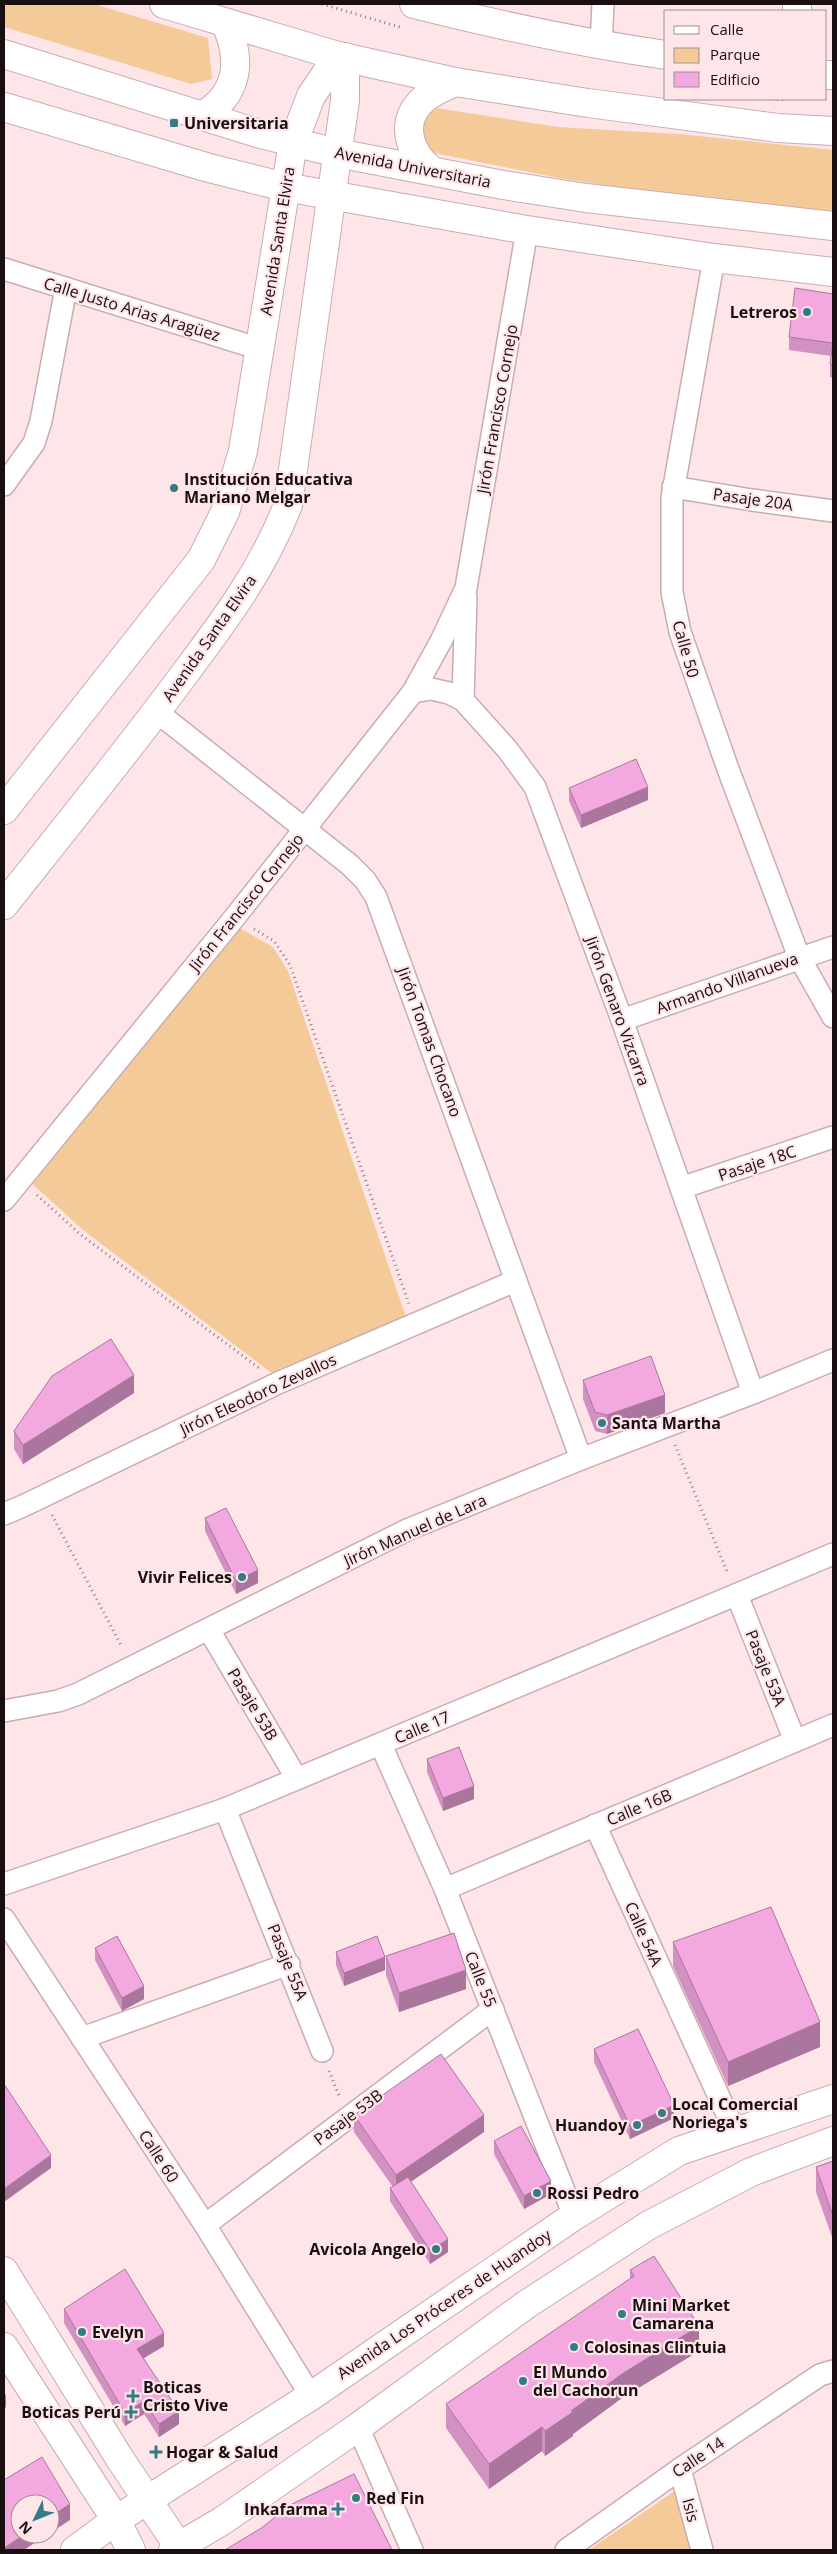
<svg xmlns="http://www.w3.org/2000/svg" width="837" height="2554" font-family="'Open Sans',sans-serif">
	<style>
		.green { fill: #f4cb98 }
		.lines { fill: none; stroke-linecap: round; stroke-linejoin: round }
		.minor-casing { stroke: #c9acb0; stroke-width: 24 }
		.tertiary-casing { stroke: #c9acb0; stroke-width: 30 }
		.secondary-casing { stroke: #c9acb0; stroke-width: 30 }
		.primary-casing { stroke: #c9acb0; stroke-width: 30 }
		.path { stroke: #8f7e80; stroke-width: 3; stroke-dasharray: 1 4; stroke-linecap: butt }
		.minor { stroke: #fff; stroke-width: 21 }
		.tertiary { stroke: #fff; stroke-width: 28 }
		.secondary { stroke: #fff; stroke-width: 28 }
		.primary { stroke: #fff; stroke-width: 28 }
		.wall { fill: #d191c1 }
		.shaded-wall { fill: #aa769d }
		.building { fill: #f3a9e0; stroke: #aa769d }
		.poi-dot { fill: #347b85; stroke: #fee5e8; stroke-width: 2 }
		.labels { text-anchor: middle; stroke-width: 4.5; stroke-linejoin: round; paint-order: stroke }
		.poi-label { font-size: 16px; font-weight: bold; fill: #190f10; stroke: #fee5e8; text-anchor: start }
		.street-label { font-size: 16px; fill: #190f10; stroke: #fee5e8 }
	</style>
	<rect width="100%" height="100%" fill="#fee5e8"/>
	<g class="green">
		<polygon points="4,4 94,4 208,38 212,79 191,84 4,27"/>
		<polygon points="430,107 558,127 679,134 833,150 833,213 690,198 559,178 424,151 417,118"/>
		<polygon points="236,926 273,947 288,971 406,1317 273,1374 83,1230 27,1179"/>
		<polygon points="676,2490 691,2550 589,2550"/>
	</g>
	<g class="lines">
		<g class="minor-casing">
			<g id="minor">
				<polyline points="601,45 603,4"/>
				<polyline points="714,258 672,498 672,592 680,632 728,769 799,957 833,1017"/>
				<polyline points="4,269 260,349"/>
				<polyline points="4,485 34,443 41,421 66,288"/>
				<polyline points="673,487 752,500 833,511"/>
				<polyline points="413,692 431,689 449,693 463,700 507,749 535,787 622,1020 753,1393"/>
				<polyline points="463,700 466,597"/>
				<polyline points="157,712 350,865 365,880 376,897 581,1459"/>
				<polyline points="622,1020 833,947"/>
				<polyline points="681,1188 833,1137"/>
				<polyline points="4,1200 235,917 413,692 441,641 466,588 527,230"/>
				<polyline points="4,1514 23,1506 278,1383 515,1281"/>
				<polyline points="737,1595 795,1741"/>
				<polyline points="209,1630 297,1779"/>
				<polyline points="4,1711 58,1701 78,1694 407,1530 581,1459 753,1393 833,1360"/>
				<polyline points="381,1745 445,1889 574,2216"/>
				<polyline points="225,1809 322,2051"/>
				<polyline points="595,1825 736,2134"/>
				<polyline points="4,1884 225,1809 833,1554"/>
				<polyline points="445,1889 833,1725"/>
				<polyline points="4,1919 205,2225 311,2396"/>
				<polyline points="82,2038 289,1964"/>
				<polyline points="205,2225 493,2009"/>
				<polyline points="358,2427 412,2550"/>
				<polyline points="680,2469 702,2550"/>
				<polyline points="566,2550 680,2469 820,2375 833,2371"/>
			</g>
		</g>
		<g class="tertiary-casing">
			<g id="tertiary">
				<polyline points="797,11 797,4"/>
				<polyline points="4,810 201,560 225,512 243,451 293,143 311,96 338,56"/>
				<path d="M 4,905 C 62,832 121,759 177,684 C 221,625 261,574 288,505 L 345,100 L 345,57"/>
			</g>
		</g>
		<g class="secondary-casing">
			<g id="secondary">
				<path d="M 414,4 C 497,25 581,43 666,55"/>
				<polyline points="826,75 833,75"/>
				<polyline points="4,107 209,168 285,187 527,230 714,258 833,272"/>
				<polyline points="4,2271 120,2459 181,2550"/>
				<polyline points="4,2347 116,2520 131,2550"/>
				<polyline points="75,2550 116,2520 311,2396 574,2216 679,2151 833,2099"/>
				<polyline points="173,2550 222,2521 358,2427 527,2304 649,2225 751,2172 833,2141"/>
			</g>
		</g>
		<g class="primary-casing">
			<g id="primary">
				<polyline points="164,4 338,56 455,82 588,103 778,128 833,131"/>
				<polyline points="4,54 257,133 337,153 503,185 586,198 833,226"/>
				<path d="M 202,116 C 239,94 242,61 226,24"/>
				<path d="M 431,170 C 408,152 399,120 424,99 C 433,91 445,87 455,82"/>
			</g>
		</g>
		<g class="path">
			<polyline points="322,4 403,28"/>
			<polyline points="772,99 785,100"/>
			<polyline points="254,929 274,941 290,965 409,1304"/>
			<polyline points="37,1195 81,1235 259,1368"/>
			<polyline points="675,1445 728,1574"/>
			<polyline points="52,1515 122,1647"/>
			<polyline points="329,2071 340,2098"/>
		</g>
		<use href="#minor" class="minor"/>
		<use href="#tertiary" class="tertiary"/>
		<use href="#secondary" class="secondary"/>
		<use href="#primary" class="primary"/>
	</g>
	<g class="wall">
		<polygon points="833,294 833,378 830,377 830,364 831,356 789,350 789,337"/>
		<polygon points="569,788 648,800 581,828 569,801"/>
		<polygon points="583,1380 665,1413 607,1434 595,1431 583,1399"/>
		<polygon points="134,1393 23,1464 14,1449 14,1431"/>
		<polygon points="205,1518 258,1583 236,1594 205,1531"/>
		<polygon points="427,1759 474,1799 443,1811 427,1772"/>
		<polygon points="673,1942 820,2047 728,2086 673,1966"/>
		<polygon points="95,1948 144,1999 122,2011 95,1960"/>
		<polygon points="336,1952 385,1970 344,1986 336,1965"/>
		<polygon points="386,1956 466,1989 399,2012 386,1975"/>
		<polygon points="594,2049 674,2118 630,2139 594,2062"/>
		<polygon points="354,2115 484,2132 411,2181 448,2252 430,2264 390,2201 390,2188 393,2187 354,2132"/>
		<polygon points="494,2141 551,2194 524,2209 494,2154"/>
		<polygon points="833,2161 833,2237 832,2237 816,2192 816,2167"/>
		<polygon points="630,2270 699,2351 622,2398 573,2434 573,2436 545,2456 542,2451 489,2489 446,2428 446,2404 630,2279"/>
		<polygon points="64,2309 164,2346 144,2358 179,2424 159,2437 144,2414 125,2426 64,2323"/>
	</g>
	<g class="shaded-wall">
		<polygon points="648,787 648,800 581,828 581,815"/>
		<polygon points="134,1375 134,1393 23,1464 23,1445"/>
		<polygon points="665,1395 665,1413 607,1434 607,1415"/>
		<polygon points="258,1570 258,1583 236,1594 236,1581"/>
		<polygon points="474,1786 474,1799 443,1811 443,1798"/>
		<polygon points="385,1957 385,1970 344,1986 344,1973"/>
		<polygon points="466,1970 466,1989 399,2012 399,1993"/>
		<polygon points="144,1986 144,1999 122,2011 122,1998"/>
		<polygon points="820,2022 820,2047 728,2086 728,2062"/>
		<polygon points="674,2105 674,2118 630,2139 630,2126"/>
		<polygon points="484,2115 484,2132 396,2192 396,2175"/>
		<polygon points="51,2155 51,2168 4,2202 4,2189"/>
		<polygon points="551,2181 551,2194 524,2209 524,2196"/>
		<rect x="832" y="2213" width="1" height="24"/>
		<polygon points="448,2239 448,2252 430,2264 430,2251"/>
		<polygon points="699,2326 699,2351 622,2398 573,2434 573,2436 545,2456 545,2431 571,2411 622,2374"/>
		<polygon points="164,2333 164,2346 137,2362 137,2349"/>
		<polygon points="6,2394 6,2407 4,2409 4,2396"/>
		<polygon points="144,2401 144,2414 125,2426 125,2413"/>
		<polygon points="179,2411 179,2424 159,2437 159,2424"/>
		<polygon points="542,2427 542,2451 489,2489 489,2464"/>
		<polygon points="70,2504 70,2520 50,2533 50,2517"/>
		<polygon points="25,2534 48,2534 24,2550 4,2550 4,2548"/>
	</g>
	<g class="building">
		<polygon points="795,288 833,294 833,365 830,364 833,343 789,337"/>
		<polygon points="636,759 648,787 581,815 569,788"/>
		<polygon points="111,1339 134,1375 23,1445 14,1431 52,1376"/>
		<polygon points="651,1356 665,1395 607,1415 595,1412 583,1380"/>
		<polygon points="226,1508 258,1570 236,1581 205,1518"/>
		<polygon points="459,1747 474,1786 443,1798 427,1759"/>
		<polygon points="771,1907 820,2022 728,2062 673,1942"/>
		<polygon points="454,1933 466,1970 399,1993 386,1956"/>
		<polygon points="117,1936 144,1986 122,1998 95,1948"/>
		<polygon points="377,1936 385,1957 344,1973 336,1952"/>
		<polygon points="638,2029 674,2105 630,2126 594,2049"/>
		<polygon points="441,2054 484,2115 396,2175 354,2115"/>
		<polygon points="4,2084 51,2155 4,2189"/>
		<polygon points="521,2126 551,2181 524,2196 494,2141"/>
		<polygon points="833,2161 833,2213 832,2213 816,2167"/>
		<polygon points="408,2177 448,2239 430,2251 390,2188"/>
		<polygon points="654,2256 699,2326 622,2374 571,2411 573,2412 545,2431 542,2427 489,2464 446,2404 634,2276 630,2270"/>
		<polygon points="125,2269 164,2333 137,2349 179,2411 159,2424 144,2401 125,2413 64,2309"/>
		<polygon points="42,2457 70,2504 50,2517 50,2504 20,2504 20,2534 25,2534 4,2548 4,2480"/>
		<polygon points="354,2474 392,2550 225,2550 263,2527 288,2506"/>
	</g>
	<g class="poi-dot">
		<rect x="169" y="118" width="10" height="10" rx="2.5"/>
		<circle cx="807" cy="312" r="5"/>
		<circle cx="174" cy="488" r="5"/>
		<circle cx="602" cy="1423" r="5"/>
		<circle cx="242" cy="1577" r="5"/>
		<circle cx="662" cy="2113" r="5"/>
		<circle cx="637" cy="2125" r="5"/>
		<circle cx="537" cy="2193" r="5"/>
		<circle cx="436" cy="2249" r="5"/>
		<circle cx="622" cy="2314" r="5"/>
		<circle cx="82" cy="2332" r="5"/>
		<circle cx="574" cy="2347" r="5"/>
		<circle cx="523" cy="2381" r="5"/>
		<path d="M130.5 2388.5h5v5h5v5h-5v5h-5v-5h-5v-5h5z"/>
		<path d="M128.5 2404.5h5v5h5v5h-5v5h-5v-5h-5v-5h5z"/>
		<path d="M153.5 2444.5h5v5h5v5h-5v5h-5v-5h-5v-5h5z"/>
		<circle cx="356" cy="2498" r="5"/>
		<path d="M335.5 2501.5h5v5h5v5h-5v5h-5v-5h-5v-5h5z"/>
	</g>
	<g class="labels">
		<g class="poi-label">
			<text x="184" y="129">Universitaria</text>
			<text x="797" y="318" text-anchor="end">Letreros</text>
			<text x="184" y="485">Institución Educativa<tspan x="184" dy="18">Mariano Melgar</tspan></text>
			<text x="612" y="1429">Santa Martha</text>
			<text x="232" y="1583" text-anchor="end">Vivir Felices</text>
			<text x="672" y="2110">Local Comercial<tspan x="672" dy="18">Noriega's</tspan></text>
			<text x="627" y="2131" text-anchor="end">Huandoy</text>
			<text x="547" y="2199">Rossi Pedro</text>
			<text x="426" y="2255" text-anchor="end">Avicola Angelo</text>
			<text x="632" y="2311">Mini Market<tspan x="632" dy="18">Camarena</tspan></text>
			<text x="92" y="2338">Evelyn</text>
			<text x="584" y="2353">Colosinas Clintuia</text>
			<text x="533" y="2378">El Mundo<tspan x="533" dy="18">del Cachorun</tspan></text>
			<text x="143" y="2393">Boticas<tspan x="143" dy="18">Cristo Vive</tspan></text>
			<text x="121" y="2418" text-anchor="end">Boticas Perú</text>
			<text x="166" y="2458">Hogar &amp; Salud</text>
			<text x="366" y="2504">Red Fin</text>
			<text x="328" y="2515" text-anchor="end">Inkafarma</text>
		</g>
		<g class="street-label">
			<text transform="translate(413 167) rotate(11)" y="6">Avenida Universitaria</text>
			<text transform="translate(277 241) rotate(-81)" y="6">Avenida Santa Elvira</text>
			<text transform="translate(132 309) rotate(17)" y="6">Calle Justo Arias Aragüez</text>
			<text transform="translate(497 409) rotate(-80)" y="6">Jirón Francisco Cornejo</text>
			<text transform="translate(753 499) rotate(8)" y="6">Pasaje 20A</text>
			<text transform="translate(209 638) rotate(-55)" y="6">Avenida Santa Elvira</text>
			<text transform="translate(686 649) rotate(74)" y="6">Calle 50</text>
			<text transform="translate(246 902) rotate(-51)" y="6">Jirón Francisco Cornejo</text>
			<text transform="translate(727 983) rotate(-20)" y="6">Armando Villanueva</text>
			<text transform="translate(618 1011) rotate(70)" y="6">Jirón Genaro Vizcarra</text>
			<text transform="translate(430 1042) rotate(70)" y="6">Jirón Tomas Chocano</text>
			<text transform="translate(757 1163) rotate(-18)" y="6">Pasaje 18C</text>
			<text transform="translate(258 1394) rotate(-25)" y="6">Jirón Eleodoro Zevallos</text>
			<text transform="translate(415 1530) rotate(-24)" y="6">Jirón Manuel de Lara</text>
			<text transform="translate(766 1668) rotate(68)" y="6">Pasaje 53A</text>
			<text transform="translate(253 1704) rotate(59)" y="6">Pasaje 53B</text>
			<text transform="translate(422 1727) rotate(-23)" y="6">Calle 17</text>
			<text transform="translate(639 1807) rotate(-23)" y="6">Calle 16B</text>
			<text transform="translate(644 1934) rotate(66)" y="6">Calle 54A</text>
			<text transform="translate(288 1962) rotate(68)" y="6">Pasaje 55A</text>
			<text transform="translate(481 1979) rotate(68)" y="6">Calle 55</text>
			<text transform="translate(348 2117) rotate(-37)" y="6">Pasaje 53B</text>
			<text transform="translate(159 2156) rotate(57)" y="6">Calle 60</text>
			<text transform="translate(444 2304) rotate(-34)" y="6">Avenida Los Próceres de Huandoy</text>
			<text transform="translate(698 2457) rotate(-34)" y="6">Calle 14</text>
			<text transform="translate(691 2510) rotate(75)" y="6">Isis</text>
		</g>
	</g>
	<rect width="837" height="2554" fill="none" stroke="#190f10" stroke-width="10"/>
	<rect x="664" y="10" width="162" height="90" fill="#fee5e8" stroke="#a28f92"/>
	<rect x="674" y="26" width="25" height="8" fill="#ffffff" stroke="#a28f92"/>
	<text x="710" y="35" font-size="15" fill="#190f10">Calle</text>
	<rect x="674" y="48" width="25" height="15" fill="#f4cb98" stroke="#a28f92"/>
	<text x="710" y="60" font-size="15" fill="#190f10">Parque</text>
	<rect x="674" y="72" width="25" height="15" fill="#f3a9e0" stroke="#a28f92"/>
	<text x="710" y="85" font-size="15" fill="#190f10">Edificio</text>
	<g transform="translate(35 2519) rotate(227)"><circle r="24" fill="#fee5e8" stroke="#a28f92"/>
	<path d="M0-4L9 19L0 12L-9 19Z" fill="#347b85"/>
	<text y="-8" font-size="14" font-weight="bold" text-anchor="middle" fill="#190f10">N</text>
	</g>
</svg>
